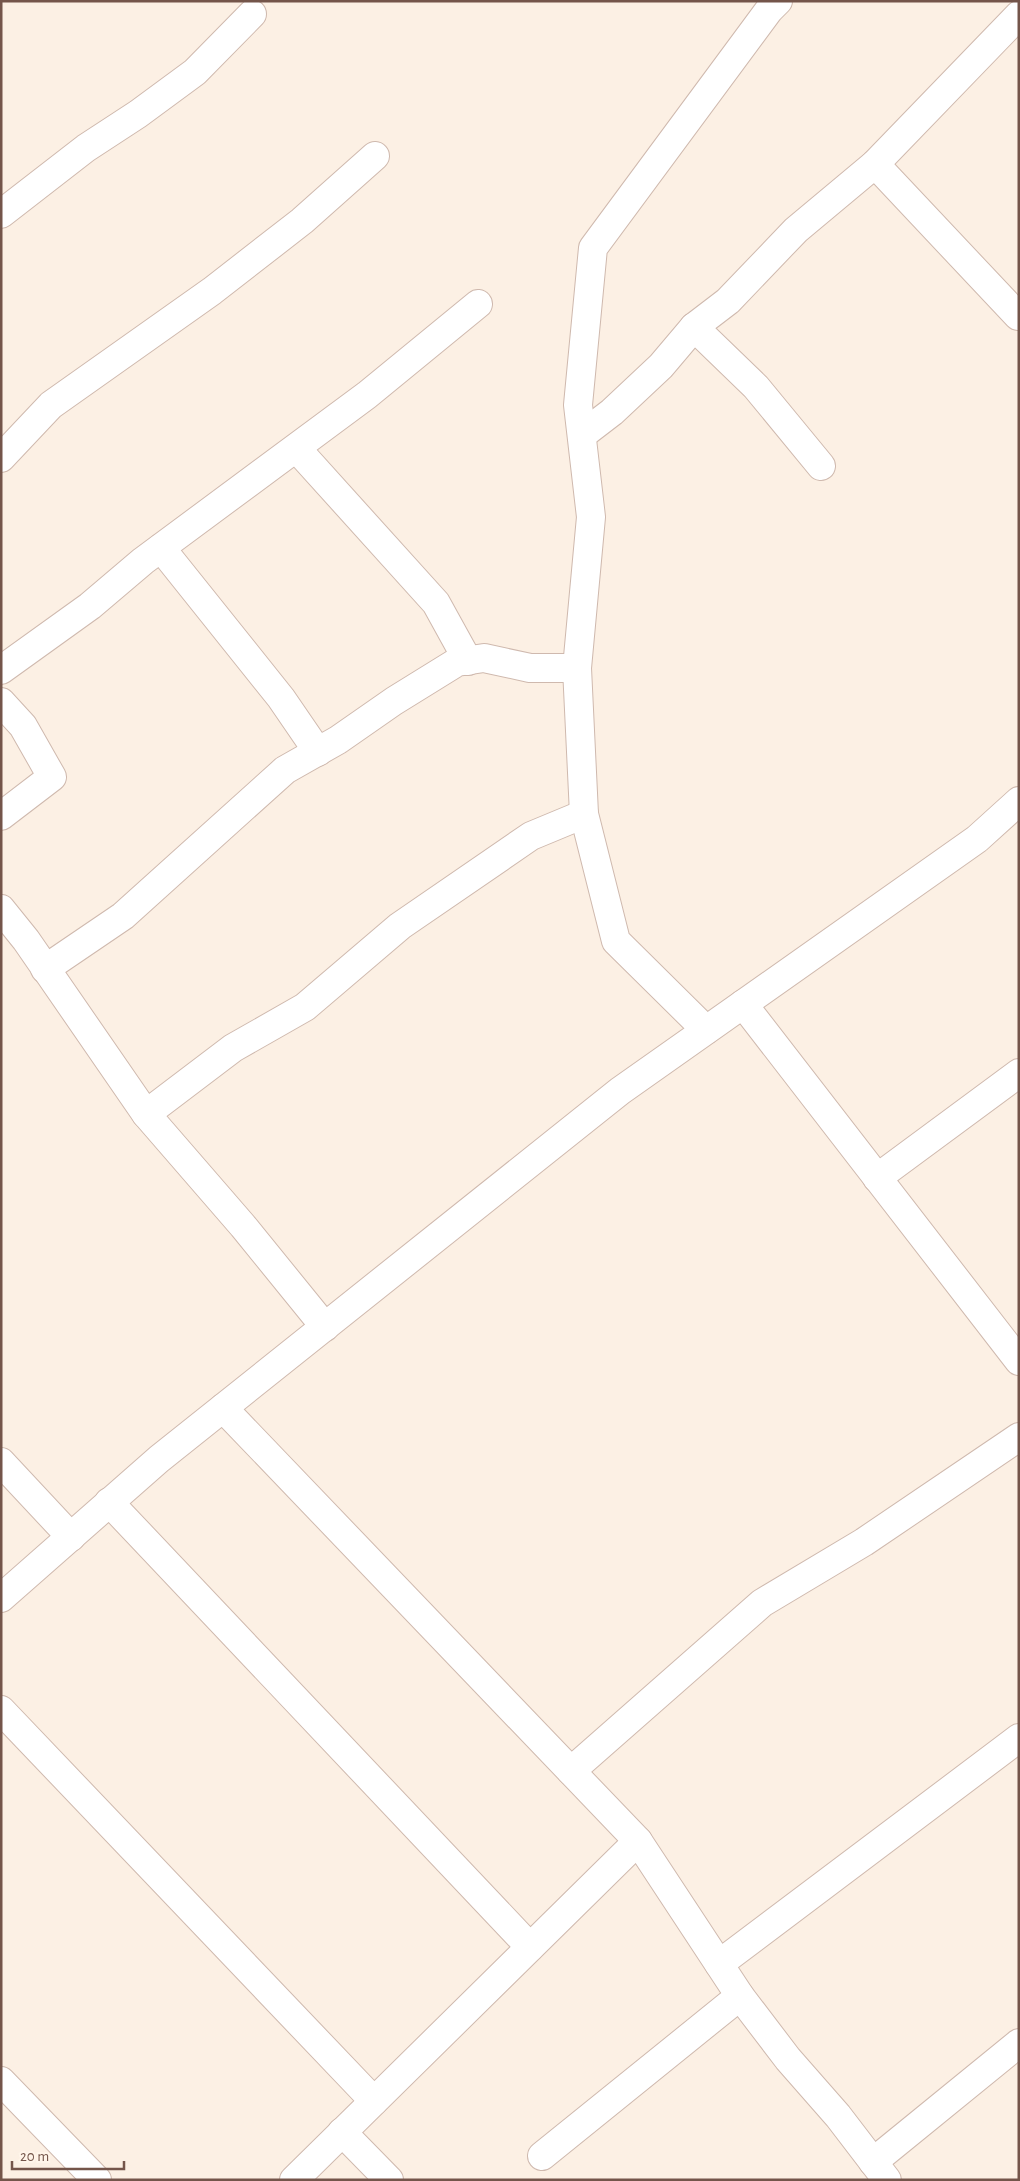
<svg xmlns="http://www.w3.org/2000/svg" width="1020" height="2181" font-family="'Alegreya Sans',sans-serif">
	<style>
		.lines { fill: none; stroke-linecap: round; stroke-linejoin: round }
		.minor-casing { stroke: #cfb9ae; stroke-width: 30 }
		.minor { stroke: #fff; stroke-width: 28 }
	</style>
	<rect width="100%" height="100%" fill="#fcf0e4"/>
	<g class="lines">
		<g class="minor-casing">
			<g id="minor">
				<polyline points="875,164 1018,316"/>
				<polyline points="1,214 86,148 138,114 195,72 252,14"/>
				<polyline points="694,327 756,387 821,466"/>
				<polyline points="582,435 612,412 661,366 694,327 728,301 796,230 875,164 1019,15"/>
				<polyline points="297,449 436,603 468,661"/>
				<polyline points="1,458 51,405 212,291 302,221 375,156"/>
				<polyline points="161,548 281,698 318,752"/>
				<polyline points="1,670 90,606 143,561 367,395 478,304"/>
				<polyline points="1,702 23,726 52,777 1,816"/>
				<polyline points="1,909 26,940 146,1114 243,1226 325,1327"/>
				<polyline points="45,969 123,916 285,770 338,740 394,701 457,662 484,658 530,668 577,668"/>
				<polyline points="743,1004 1019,1361"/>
				<polyline points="706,1030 616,941 584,814 577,668 591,517 578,405 593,248 769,10 778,1"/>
				<polyline points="146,1114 233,1048 305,1007 400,926 531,836 584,814"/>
				<polyline points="877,1178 1019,1073"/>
				<polyline points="223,1408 638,1841 740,1996 788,2059 838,2116 887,2180"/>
				<polyline points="1,1462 71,1537"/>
				<polyline points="109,1502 530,1947"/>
				<polyline points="1,1598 159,1459 620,1091 977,839 1019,801"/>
				<polyline points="1,1710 374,2101"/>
				<polyline points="571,1771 762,1603 864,1542 1019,1437"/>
				<polyline points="719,1964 1019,1738"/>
				<polyline points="1,2081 97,2180"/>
				<polyline points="342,2132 389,2180"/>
				<polyline points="542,2156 740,1996"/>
				<polyline points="873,2162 1019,2043"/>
				<polyline points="294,2180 638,1841"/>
			</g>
		</g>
		<use href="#minor" class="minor"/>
	</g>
	<rect width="1020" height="2181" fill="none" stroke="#74554a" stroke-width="5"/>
	<path d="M12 2161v8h112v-8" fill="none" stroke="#74554a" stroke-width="2.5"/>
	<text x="20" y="2161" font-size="15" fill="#74554a" stroke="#fff5ea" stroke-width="4" paint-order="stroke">20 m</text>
</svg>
